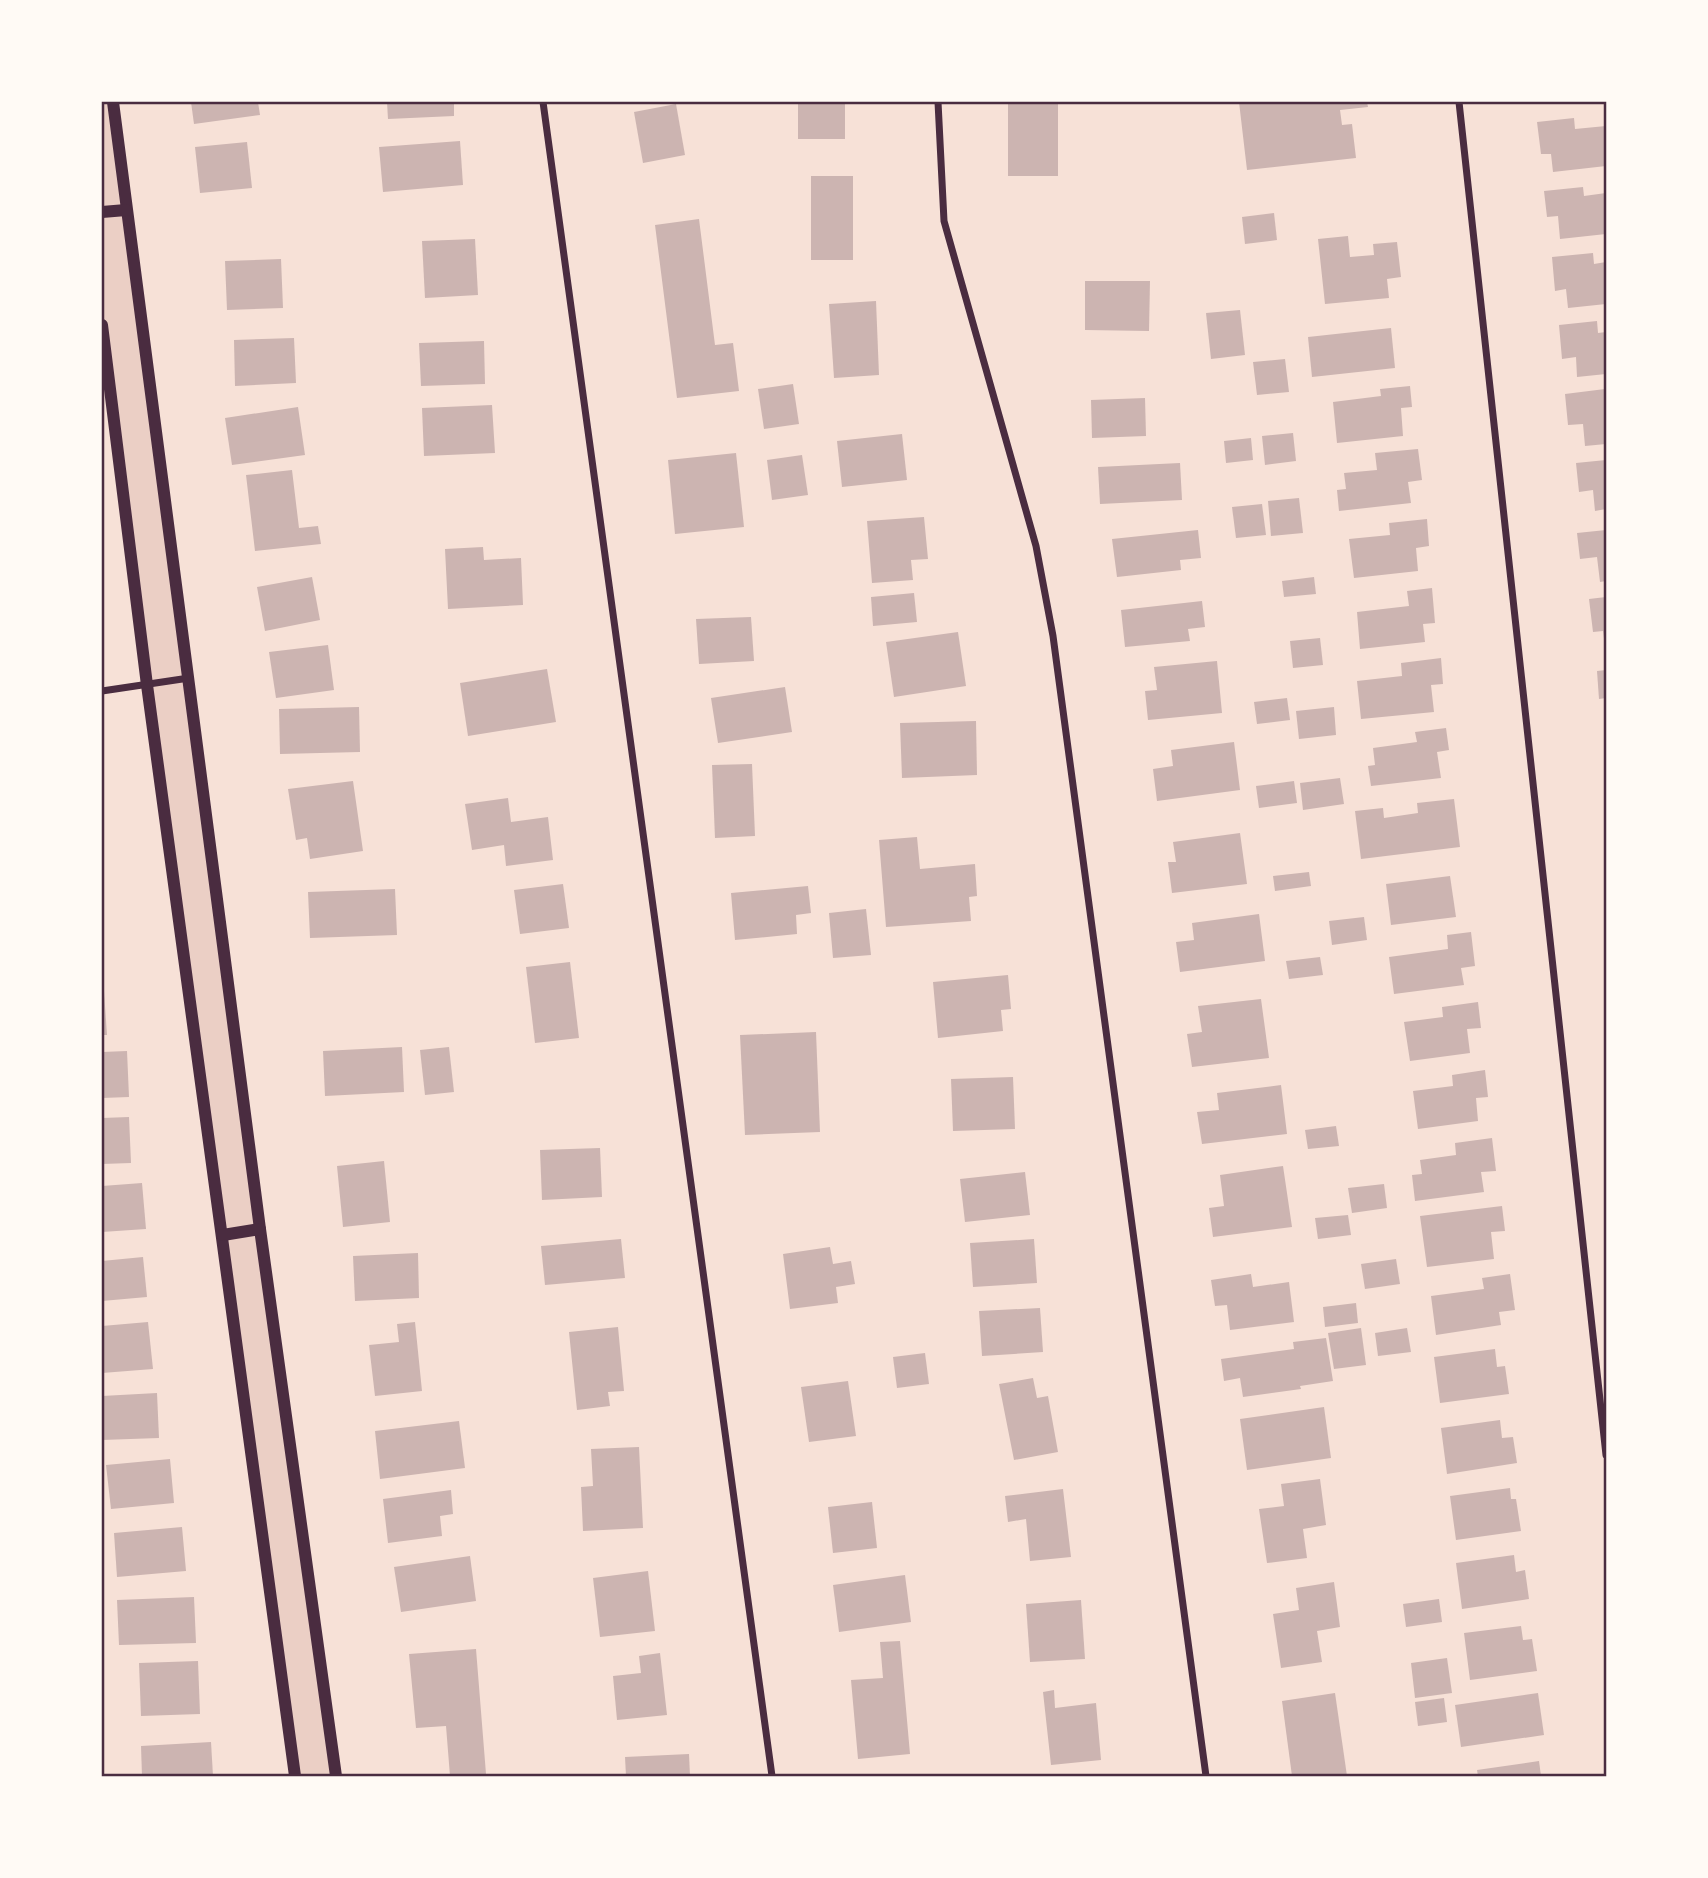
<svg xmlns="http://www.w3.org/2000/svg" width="1708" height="1878" font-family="Figtree,sans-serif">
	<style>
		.green { fill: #ebcfc5 }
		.building { fill: #ccb4b1 }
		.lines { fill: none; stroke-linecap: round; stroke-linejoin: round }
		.minor { stroke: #4a2c40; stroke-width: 7 }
		.tertiary { stroke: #4a2c40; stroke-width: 12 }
		.neatline { fill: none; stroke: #4a2c40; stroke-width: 2.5 }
	</style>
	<rect width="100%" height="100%" fill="#f7e1d7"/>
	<polygon class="green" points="102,102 113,102 336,1776 295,1776 102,325"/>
	<g class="building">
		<polygon points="191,102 258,102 260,115 194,124"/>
		<polygon points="387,102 454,102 454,116 388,119"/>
		<rect x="798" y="102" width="47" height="37"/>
		<rect x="1008" y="102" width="50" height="74"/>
		<polygon points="1239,102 1367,102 1368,107 1340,110 1342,125 1352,124 1356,158 1247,170"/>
		<polygon points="676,104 685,155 643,163 634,112"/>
		<polygon points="1574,118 1575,129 1606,126 1606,166 1553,172 1551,154 1541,154 1537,122"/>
		<polygon points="460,141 463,185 383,192 379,147"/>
		<polygon points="247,142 252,188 200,193 195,147"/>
		<rect x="811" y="176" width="42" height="84"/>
		<polygon points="1583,187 1584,196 1606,193 1606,234 1560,239 1558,216 1547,217 1544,191"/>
		<polygon points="1274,213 1277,240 1245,244 1242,217"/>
		<polygon points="699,219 715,345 733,343 739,391 677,398 655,225"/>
		<polygon points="1348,236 1350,257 1374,255 1373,244 1397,242 1401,277 1387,279 1389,298 1325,304 1318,239"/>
		<polygon points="475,239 478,295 425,298 422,241"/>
		<polygon points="1593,253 1594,264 1606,262 1606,304 1568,308 1566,289 1555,291 1552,257"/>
		<polygon points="281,259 283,308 227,310 225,261"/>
		<polygon points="1085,281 1150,281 1149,331 1085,330"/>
		<polygon points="876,301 879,375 834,378 829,304"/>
		<polygon points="1240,310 1245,355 1211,359 1206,313"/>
		<polygon points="1597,321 1598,333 1606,332 1606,374 1577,377 1576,357 1562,359 1559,325"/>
		<polygon points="1391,328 1395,368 1312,377 1308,337"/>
		<polygon points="294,338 296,383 235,386 234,340"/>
		<polygon points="484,341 485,384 421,386 419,343"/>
		<polygon points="1285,359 1289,392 1257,395 1253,362"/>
		<polygon points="793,384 799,424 764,429 758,389"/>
		<polygon points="1410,386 1412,407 1401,408 1403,436 1337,443 1333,402 1381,396 1380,389"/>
		<polygon points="1605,389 1606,399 1606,444 1585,446 1583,424 1568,425 1565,394"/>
		<polygon points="1145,398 1146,436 1092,438 1091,400"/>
		<polygon points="492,405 495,453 424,456 422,408"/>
		<polygon points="298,407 305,455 232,465 225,418"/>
		<polygon points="1293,433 1296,461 1265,465 1262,436"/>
		<polygon points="902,434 907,480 842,487 837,441"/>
		<polygon points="1251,438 1253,460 1226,463 1224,441"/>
		<polygon points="1418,449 1422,480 1408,482 1411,503 1339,511 1337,490 1346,489 1344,473 1377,470 1375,453"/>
		<polygon points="736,453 744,527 675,534 668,460"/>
		<polygon points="802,455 808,495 772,500 767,460"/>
		<polygon points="1606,460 1606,509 1595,511 1593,490 1579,492 1576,463"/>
		<polygon points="1180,463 1182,500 1100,504 1098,467"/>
		<polygon points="292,470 299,528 318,526 321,544 255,551 246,475"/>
		<polygon points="1299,498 1303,533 1271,536 1268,501"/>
		<polygon points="1262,504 1266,535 1236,538 1232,507"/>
		<polygon points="924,517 928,559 911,560 913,580 872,583 867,521"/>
		<polygon points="1427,519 1429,546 1416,548 1418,571 1354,578 1349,539 1390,535 1389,523"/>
		<polygon points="1198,530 1201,558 1180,560 1181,570 1117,577 1112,539"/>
		<polygon points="1606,530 1606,581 1600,582 1597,557 1580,559 1577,533"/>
		<polygon points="483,547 484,560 521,558 523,605 448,609 445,549"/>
		<polygon points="312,577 320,620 265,631 257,587"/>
		<polygon points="1314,577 1316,594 1284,597 1282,581"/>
		<polygon points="1432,588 1435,623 1423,624 1425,642 1360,649 1357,612 1409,606 1407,591"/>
		<polygon points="914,593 917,622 873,626 871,597"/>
		<polygon points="1606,597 1606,646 1605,646 1603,631 1593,632 1589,599"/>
		<polygon points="1202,601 1205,627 1188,629 1190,641 1125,647 1121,610"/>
		<polygon points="751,617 754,661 699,664 696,619"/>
		<polygon points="958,632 966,686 894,697 886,642"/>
		<polygon points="1320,638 1323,665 1293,668 1290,641"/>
		<polygon points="328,645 334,690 276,698 269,652"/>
		<polygon points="1441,658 1443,684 1431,685 1434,712 1361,719 1357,681 1402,676 1401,663"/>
		<polygon points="1217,661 1222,713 1148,720 1145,691 1157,690 1154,667"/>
		<polygon points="547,669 556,722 468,736 460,683"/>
		<polygon points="1606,670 1606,698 1599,699 1597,671"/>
		<polygon points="785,687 792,732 718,743 711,698"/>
		<polygon points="1287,698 1290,720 1257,724 1254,702"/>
		<polygon points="359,707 360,752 280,754 279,709"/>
		<polygon points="1334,707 1336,735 1299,739 1296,711"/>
		<polygon points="976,721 977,775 902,778 900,723"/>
		<polygon points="1446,728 1449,750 1437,752 1441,778 1371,786 1368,766 1375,765 1373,748 1417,742 1415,732"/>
		<polygon points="1234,742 1240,790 1157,801 1153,769 1173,766 1171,750"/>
		<polygon points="752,764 755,836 715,838 712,765"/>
		<polygon points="1340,778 1344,804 1303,810 1300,783"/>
		<polygon points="353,781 363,851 310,859 307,838 296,840 288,789"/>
		<polygon points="1294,781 1297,803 1259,808 1256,786"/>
		<polygon points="508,798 511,822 548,817 553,860 506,866 504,845 472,850 465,804"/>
		<polygon points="1454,799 1460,847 1361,859 1355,811 1383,808 1384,818 1418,813 1417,803"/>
		<polygon points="1240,833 1247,884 1172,893 1168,862 1176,862 1173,842"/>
		<polygon points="917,837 920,869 975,864 977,896 969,897 971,921 886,927 879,840"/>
		<polygon points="1309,872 1311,886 1275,891 1273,876"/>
		<polygon points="1450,876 1456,917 1391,925 1386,884"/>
		<polygon points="563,884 569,928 520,934 514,890"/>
		<polygon points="808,886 811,913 796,915 797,934 735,940 731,893"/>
		<polygon points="395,889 397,935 310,938 308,892"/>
		<polygon points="866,909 871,955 833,958 829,913"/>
		<polygon points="1259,914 1265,961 1180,972 1176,942 1194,940 1192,923"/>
		<polygon points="1364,917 1367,940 1332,945 1329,921"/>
		<polygon points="1471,932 1475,966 1461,968 1464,985 1394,994 1389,957 1448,949 1447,935"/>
		<polygon points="1320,957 1323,975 1289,979 1286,961"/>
		<polygon points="570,962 579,1038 535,1043 526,967"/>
		<polygon points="1008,975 1011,1009 1001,1010 1003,1031 938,1038 933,982"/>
		<polygon points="102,991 104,991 107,1035 102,1035"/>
		<polygon points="1261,999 1269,1058 1192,1067 1187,1034 1202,1032 1198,1006"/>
		<polygon points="1478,1002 1481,1028 1467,1029 1470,1053 1410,1061 1404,1022 1443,1017 1442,1007"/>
		<polygon points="816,1032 820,1132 745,1135 740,1035"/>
		<polygon points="402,1047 404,1092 325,1096 323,1051"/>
		<polygon points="449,1047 454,1092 425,1095 420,1050"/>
		<polygon points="127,1051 129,1097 102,1098 102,1052"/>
		<polygon points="1485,1070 1488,1097 1476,1098 1478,1121 1418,1129 1413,1091 1453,1086 1452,1075"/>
		<polygon points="1013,1077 1015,1129 953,1131 951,1079"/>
		<polygon points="1281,1085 1287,1134 1202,1144 1197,1112 1219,1110 1217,1093"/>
		<polygon points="129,1117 131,1163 102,1164 102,1118"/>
		<polygon points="1336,1126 1339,1146 1308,1149 1305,1130"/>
		<polygon points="1492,1138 1496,1171 1481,1172 1484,1192 1415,1201 1412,1175 1422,1174 1420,1160 1456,1155 1455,1143"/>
		<polygon points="600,1148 602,1197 542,1200 540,1150"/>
		<polygon points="384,1161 390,1222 343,1227 337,1166"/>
		<polygon points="1283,1166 1292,1227 1213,1237 1209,1208 1224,1206 1220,1175"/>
		<polygon points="1025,1172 1030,1215 965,1222 960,1179"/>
		<polygon points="142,1183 146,1229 102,1232 102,1186"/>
		<polygon points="1384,1184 1387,1208 1352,1213 1348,1188"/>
		<polygon points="1502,1206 1505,1231 1491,1232 1494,1259 1427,1267 1420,1216"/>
		<polygon points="1348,1215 1351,1235 1318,1239 1315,1218"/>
		<polygon points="621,1239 625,1278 545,1285 541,1246"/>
		<polygon points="1034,1239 1037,1283 973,1287 970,1243"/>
		<polygon points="830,1247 833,1264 851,1261 855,1284 836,1287 838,1303 790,1309 783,1254"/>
		<polygon points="418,1253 419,1298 355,1301 353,1256"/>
		<polygon points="143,1257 147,1297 102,1301 102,1261"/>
		<polygon points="1396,1259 1400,1284 1365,1289 1361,1264"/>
		<polygon points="1251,1274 1253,1287 1289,1282 1294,1322 1230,1330 1227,1305 1215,1306 1211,1280"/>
		<polygon points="1510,1274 1515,1310 1499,1312 1501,1325 1436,1335 1431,1296 1484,1289 1482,1278"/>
		<polygon points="1356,1303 1358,1323 1325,1327 1323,1307"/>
		<polygon points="1040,1308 1043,1352 982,1356 979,1311"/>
		<polygon points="148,1322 153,1369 102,1373 102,1326"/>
		<polygon points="415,1322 422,1391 375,1396 369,1345 399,1342 397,1324"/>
		<polygon points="618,1327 624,1391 608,1392 610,1406 577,1410 569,1332"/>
		<polygon points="1361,1328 1366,1365 1334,1369 1328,1333"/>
		<polygon points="1407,1328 1411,1352 1378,1356 1375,1333"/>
		<polygon points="1326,1338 1333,1381 1300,1386 1301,1389 1243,1397 1240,1378 1224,1381 1221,1359 1294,1349 1293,1342"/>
		<polygon points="1495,1349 1497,1367 1505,1366 1509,1394 1440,1403 1434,1357"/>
		<polygon points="925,1353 929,1384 897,1388 893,1357"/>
		<polygon points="1033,1378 1037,1398 1048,1396 1058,1452 1014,1460 999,1384"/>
		<polygon points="848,1381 856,1436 809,1442 801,1387"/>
		<polygon points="157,1393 159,1438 102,1440 102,1396"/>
		<polygon points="1324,1407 1331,1458 1247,1470 1240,1419"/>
		<polygon points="1500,1420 1502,1438 1513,1437 1517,1463 1447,1474 1441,1428"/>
		<polygon points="459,1421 465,1468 380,1479 375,1431"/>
		<polygon points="639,1447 643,1528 583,1531 581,1487 593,1486 591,1449"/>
		<polygon points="170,1459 174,1503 111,1509 106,1465"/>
		<polygon points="1320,1479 1326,1525 1303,1529 1307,1558 1267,1563 1259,1509 1284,1506 1281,1484"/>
		<polygon points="1510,1488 1511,1499 1516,1499 1521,1531 1456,1540 1450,1496"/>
		<polygon points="1063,1489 1071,1557 1030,1561 1026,1519 1008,1522 1005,1496"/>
		<polygon points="451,1490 453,1514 440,1516 442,1536 388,1543 383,1499"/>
		<polygon points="872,1502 877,1548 833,1553 828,1507"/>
		<polygon points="182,1527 186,1571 117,1577 114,1533"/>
		<polygon points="1514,1555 1516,1572 1525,1570 1529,1599 1462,1609 1456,1563"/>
		<polygon points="470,1556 476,1601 401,1612 394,1567"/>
		<polygon points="648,1571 655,1631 600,1637 593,1578"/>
		<polygon points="905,1575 911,1622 839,1632 833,1585"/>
		<polygon points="1334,1582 1340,1627 1317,1631 1322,1662 1281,1668 1273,1614 1299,1610 1296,1588"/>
		<polygon points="194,1597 196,1643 119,1645 117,1600"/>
		<polygon points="1439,1599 1442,1622 1406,1627 1403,1604"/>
		<polygon points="1081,1600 1085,1659 1030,1662 1026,1604"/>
		<polygon points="1521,1626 1523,1640 1532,1639 1537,1671 1470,1680 1464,1633"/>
		<polygon points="900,1641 910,1754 858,1759 851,1680 883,1678 880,1642"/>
		<polygon points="476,1649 486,1774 450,1776 446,1726 416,1728 409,1654"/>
		<polygon points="660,1653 667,1715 617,1720 613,1676 641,1673 639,1656"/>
		<polygon points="1447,1658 1452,1693 1415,1698 1411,1663"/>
		<polygon points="198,1661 200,1714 141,1716 139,1663"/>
		<polygon points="1054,1690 1055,1708 1096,1703 1101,1760 1051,1765 1043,1692"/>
		<polygon points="1335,1693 1347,1776 1292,1776 1282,1701"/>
		<polygon points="1538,1693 1544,1735 1461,1747 1455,1705"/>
		<polygon points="1444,1698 1447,1722 1418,1726 1415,1702"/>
		<polygon points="211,1742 213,1776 142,1776 141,1746"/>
		<polygon points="689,1754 690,1776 626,1776 625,1757"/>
		<polygon points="1539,1761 1541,1776 1478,1776 1477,1770"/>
	</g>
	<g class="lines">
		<g class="minor">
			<polyline points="543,102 772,1776"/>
			<polyline points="938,102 944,221 1036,546 1053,636 1206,1776"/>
			<polyline points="1459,102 1606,1455"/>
			<polyline points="102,691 189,678"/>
		</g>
		<g class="tertiary">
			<polyline points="113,102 260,1229 336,1776"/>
			<polyline points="102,212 126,210"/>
			<polyline points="102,325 147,685 295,1776"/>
			<polyline points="223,1235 260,1229"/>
		</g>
	</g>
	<rect width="1708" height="1878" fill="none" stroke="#fffaf5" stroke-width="206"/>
	<rect x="103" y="103" width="1502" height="1672" class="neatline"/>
</svg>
